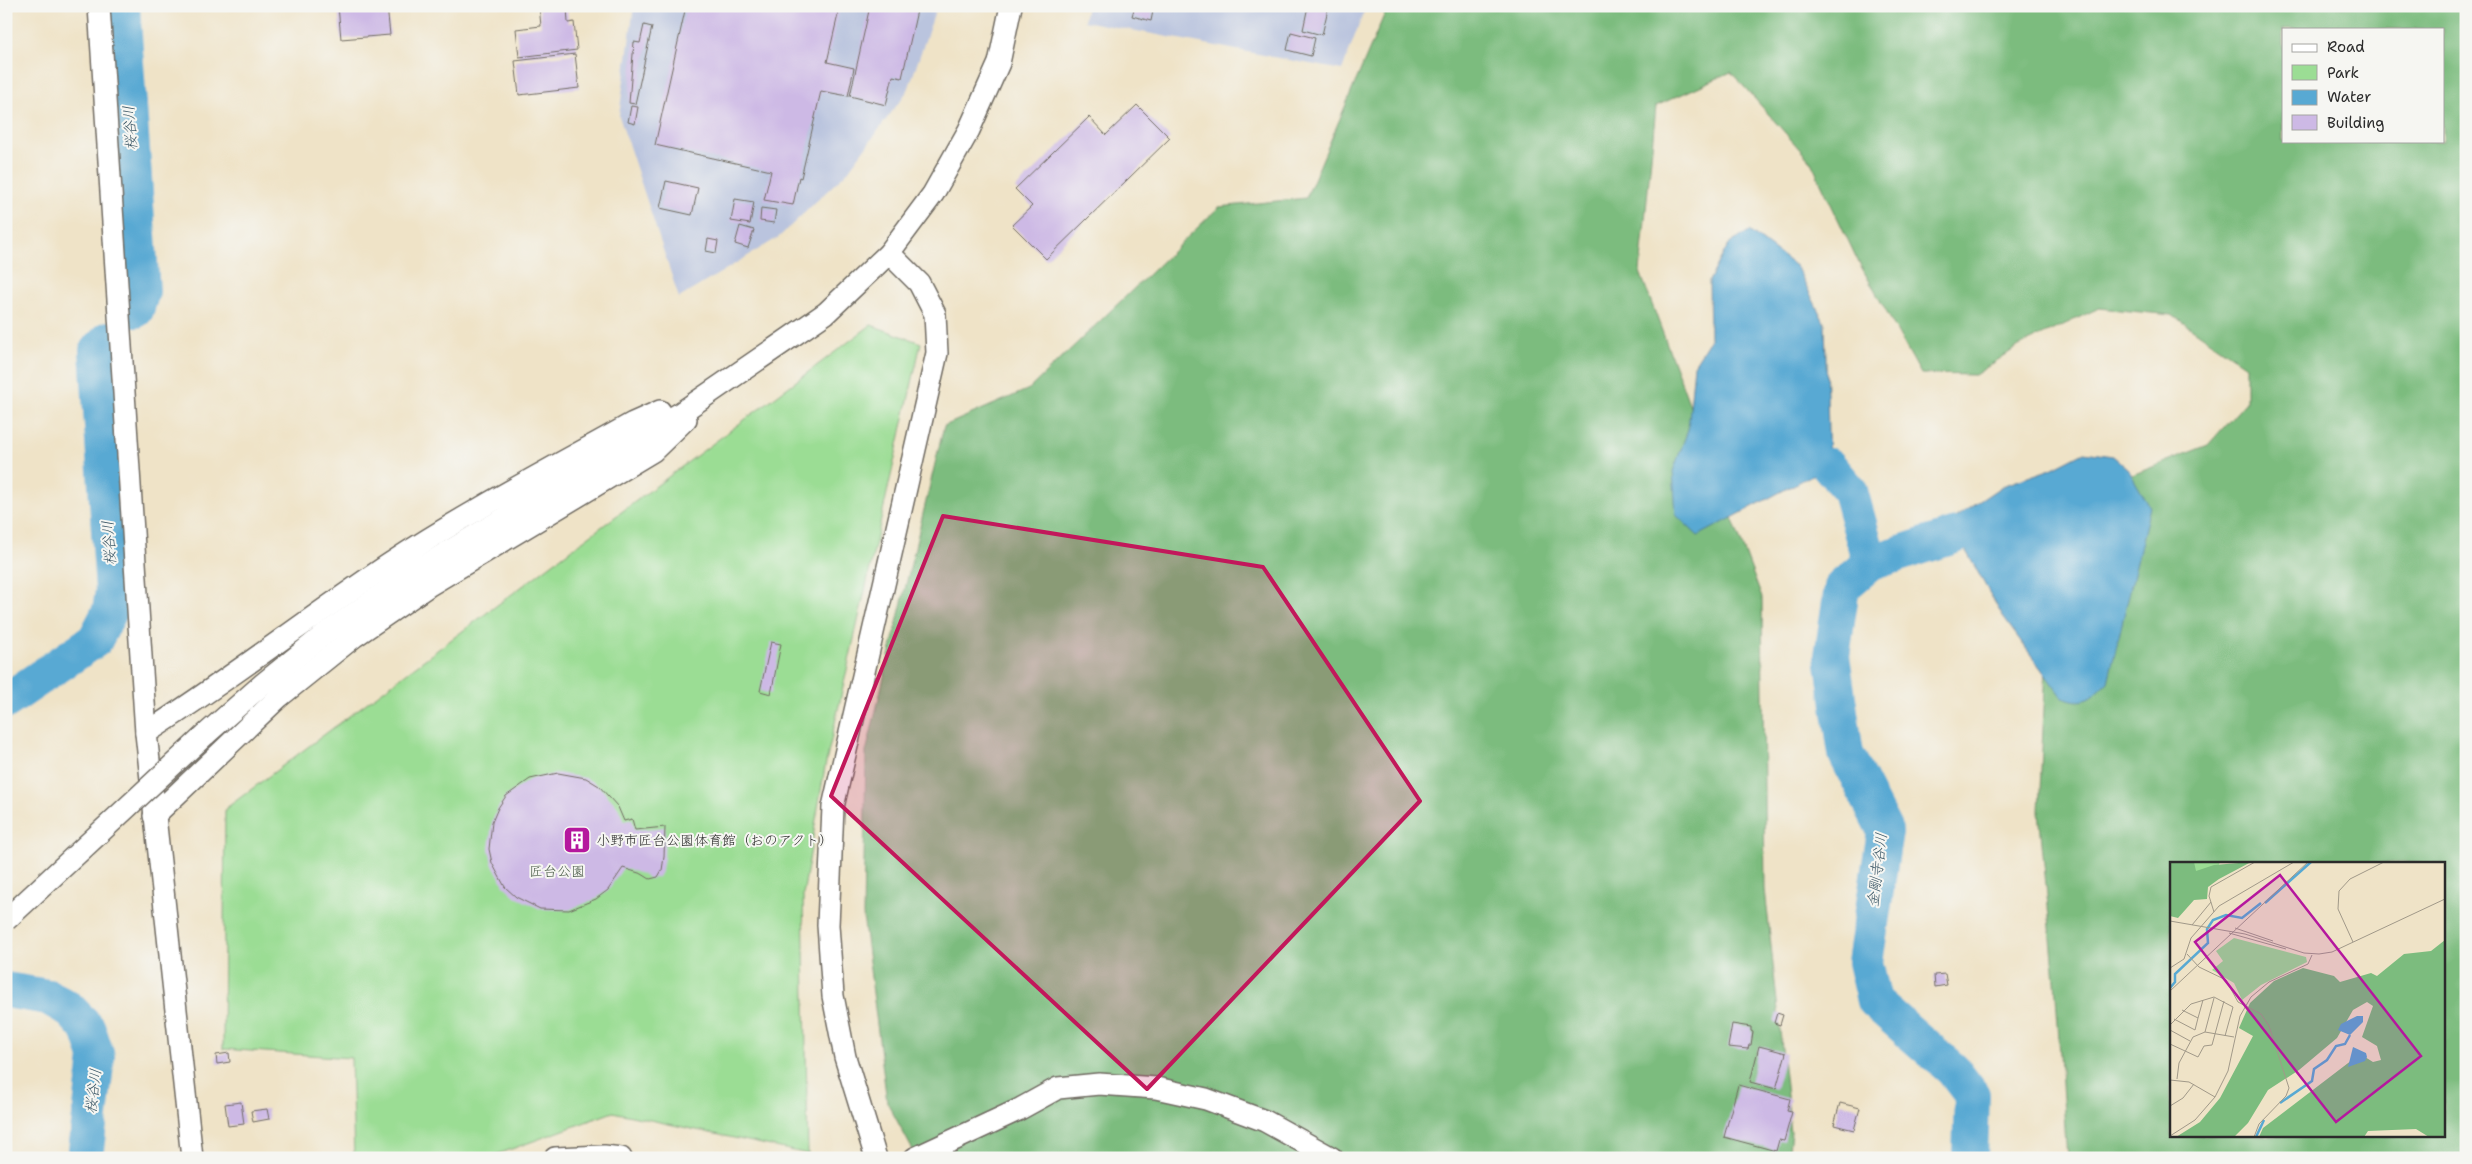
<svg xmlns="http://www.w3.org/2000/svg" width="2472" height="1164" font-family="'Shantell Sans','Klee One',sans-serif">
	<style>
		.industrial { fill: #bac4de }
		.green { fill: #9bdd94; stroke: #638460 }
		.forest { fill: #7cbc7e; stroke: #547454; fill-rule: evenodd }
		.water { fill: #58a9d3; stroke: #426a7f }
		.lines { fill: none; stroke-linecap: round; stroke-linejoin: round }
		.river { stroke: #58a9d3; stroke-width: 36 }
		.building { fill: #cdb9e5 }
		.minor-casing { stroke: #706b62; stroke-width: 24 }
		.minor { stroke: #fff; stroke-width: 21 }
		.minor-bridge-casing { stroke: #706b62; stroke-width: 24; stroke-linecap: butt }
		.minor-bridge { stroke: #fff; stroke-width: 21 }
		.marked { fill: #c2185b; fill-opacity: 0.2; stroke: #c2185b; stroke-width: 4; stroke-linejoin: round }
		.labels { text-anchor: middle; stroke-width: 4; stroke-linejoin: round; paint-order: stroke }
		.poi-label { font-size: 14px; fill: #2b2b2b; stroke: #f6f6f2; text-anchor: start }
		.park-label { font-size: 14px; fill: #475845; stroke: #f6f6f2 }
		.water-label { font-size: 15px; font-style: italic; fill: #3b5766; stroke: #f6f6f2 }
		.inset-river { fill: none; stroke: #58a9d3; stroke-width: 2.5 }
		.inset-road { fill: none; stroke: #a19989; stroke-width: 1 }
		.view { fill: #b5179e; fill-opacity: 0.15; stroke: #b5179e; stroke-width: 2.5 }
		.inset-edge { fill: none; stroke: #2b2b2b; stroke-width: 2.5 }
	</style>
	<rect width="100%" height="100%" fill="#f6f6f2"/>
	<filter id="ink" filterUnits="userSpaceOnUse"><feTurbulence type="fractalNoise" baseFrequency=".02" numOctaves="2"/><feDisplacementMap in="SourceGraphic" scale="10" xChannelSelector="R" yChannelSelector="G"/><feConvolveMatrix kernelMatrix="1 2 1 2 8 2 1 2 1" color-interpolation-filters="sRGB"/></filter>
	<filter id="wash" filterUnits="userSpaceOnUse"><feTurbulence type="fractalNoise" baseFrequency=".0096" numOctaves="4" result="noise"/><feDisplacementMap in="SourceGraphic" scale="20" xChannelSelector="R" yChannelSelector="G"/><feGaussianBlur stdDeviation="1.12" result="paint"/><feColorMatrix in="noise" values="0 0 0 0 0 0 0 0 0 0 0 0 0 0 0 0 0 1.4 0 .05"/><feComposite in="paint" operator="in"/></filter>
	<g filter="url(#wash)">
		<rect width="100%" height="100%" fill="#efe3c7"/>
		<g class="industrial">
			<polygon points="634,6 937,6 908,90 848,171 779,237 679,298 619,116"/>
			<polygon points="1087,6 1366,6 1342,70 1084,21"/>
		</g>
		<polygon class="green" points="871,325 921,343 825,767 803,895 808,1154 613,1112 487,1158 354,1158 351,1058 223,1049 225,809"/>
		<path class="forest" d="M 1388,6 L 2466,6 L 2466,1158 L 2067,1158 L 2055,981 L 2039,811 L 2051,563 L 2112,483 L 2208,445 L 2246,402 L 2246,366 L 2172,315 L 2099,308 L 2019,346 L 1975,375 L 1921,374 L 1857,259 L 1811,162 L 1731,72 L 1656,106 L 1640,272 L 1762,598 L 1765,889 L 1791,1133 L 1788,1158 L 917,1158 L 887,1102 L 863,915 L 866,752 L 944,426 L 1029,389 L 1219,207 L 1306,198 ZM 2283,29 L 2443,29 L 2443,141 L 2283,141 ZM 2171,863 L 2443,863 L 2443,1135 L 2171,1135 Z"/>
		<g class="water">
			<polygon points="1749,231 1797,267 1825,324 1829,466 1698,536 1676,515 1673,471 1688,430 1694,365 1710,340 1709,281 1728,245"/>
			<path d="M 2084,452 L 2113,456 L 2128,469 L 2150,507 L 2108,682 C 2091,698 2085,707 2061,696 L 2003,617 L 1957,535 L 1953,519 L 2002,486 L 2051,469 Z"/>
		</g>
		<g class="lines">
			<g class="river">
				<polyline points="122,6 142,291 136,310"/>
				<polyline points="1829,466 1850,491 1870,563 1842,587 1832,656 1846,754 1885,831 1865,962 1874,1001 1953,1070 1972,1095 1970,1158"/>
				<polyline points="1870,563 1957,535"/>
				<polyline points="6,701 95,640 110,611 113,591 97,351 109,339"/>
				<polyline points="6,990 48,997 69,1009 88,1029 97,1057 85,1158"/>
			</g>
		</g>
		<g id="blocks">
			<g class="building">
				<polygon points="338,6 387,6 390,35 341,39"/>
				<polygon points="539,6 567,6 568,23 574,22 577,50 519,57 516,29 541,26"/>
				<polygon points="686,6 840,6 827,62 854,68 848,96 821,91 801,178 799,177 793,205 764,200 771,171 655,145"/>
				<polygon points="870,6 918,6 902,78 893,76 886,105 850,96"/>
				<polygon points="1135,6 1153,11 1151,21 1132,16"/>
				<polygon points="1308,6 1328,9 1322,35 1303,30"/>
				<polygon points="644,25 652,27 635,104 629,103 634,42 640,43"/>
				<polygon points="1291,32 1315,38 1311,56 1287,50"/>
				<polygon points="575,54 579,88 519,95 515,61"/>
				<polygon points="1137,105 1170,138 1046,259 1012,225 1032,206 1015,189 1089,117 1106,135"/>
				<polygon points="631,106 638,107 635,124 628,122"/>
				<polygon points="666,181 698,188 692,215 660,208"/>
				<polygon points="735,199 754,202 750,224 731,221"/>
				<polygon points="761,208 776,210 774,223 760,221"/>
				<polygon points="740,226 754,230 748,248 735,244"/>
				<polygon points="708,239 718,241 716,253 706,251"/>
				<polygon points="771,642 781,644 771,694 760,691"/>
				<polygon points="558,773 586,778 599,786 618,807 624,821 632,819 635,830 665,827 664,857 662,870 658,877 650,879 642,874 623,868 608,890 596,899 569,910 540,909 516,897 505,887 492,863 489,849 492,822 498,808 506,796 530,779"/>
				<polygon points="1945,974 1947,985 1935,987 1934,975"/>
				<polygon points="1777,1013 1783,1015 1780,1025 1774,1023"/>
				<polygon points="1732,1024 1751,1027 1751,1031 1753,1032 1751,1045 1749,1045 1748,1049 1728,1047"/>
				<polygon points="1759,1046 1786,1053 1776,1089 1750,1082"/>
				<polygon points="229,1053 230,1062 217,1064 216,1055"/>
				<polygon points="1738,1085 1790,1099 1787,1111 1792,1112 1784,1141 1779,1140 1776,1151 1724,1137"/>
				<polygon points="241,1102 244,1124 228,1126 225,1104"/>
				<polygon points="1840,1103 1860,1108 1854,1130 1834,1125"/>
				<polygon points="267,1109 269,1119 253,1122 251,1111"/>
			</g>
		</g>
	</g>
	<g filter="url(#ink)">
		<use href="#blocks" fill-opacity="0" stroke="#706b62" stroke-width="1"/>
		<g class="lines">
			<g class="minor-casing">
				<g id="minor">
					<polyline points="99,6 146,733 192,1158"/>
					<path d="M 146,733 C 229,680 306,620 388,565 C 466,513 551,469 633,423 L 660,411"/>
					<polyline points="205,735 264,683 326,633 407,576 682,412 826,313 889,253 933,194 969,130 999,63 1011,6"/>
					<polyline points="154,816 279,697 355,636 428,586 653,451 686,419"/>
					<polyline points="555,1158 604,1156 621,1158"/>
					<polyline points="876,1158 845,1057 833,996 828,925 833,807 937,353 935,314 919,283 889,253"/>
					<polyline points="915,1158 1018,1110 1058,1088 1099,1084 1156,1088 1206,1099 1265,1121 1332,1158"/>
				</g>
			</g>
			<use href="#minor" class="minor"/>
			<g class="minor-bridge-casing">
				<polyline id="minor-bridge" points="6,920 205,735"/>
			</g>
			<use href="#minor-bridge" class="minor-bridge"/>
		</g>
	</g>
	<path class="marked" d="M 943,516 L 1263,567 L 1420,801 L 1147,1089 L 831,796 Z"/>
	<defs>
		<g id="building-square" transform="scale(1.4375)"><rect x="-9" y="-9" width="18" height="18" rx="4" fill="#b5179e" stroke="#f6f6f2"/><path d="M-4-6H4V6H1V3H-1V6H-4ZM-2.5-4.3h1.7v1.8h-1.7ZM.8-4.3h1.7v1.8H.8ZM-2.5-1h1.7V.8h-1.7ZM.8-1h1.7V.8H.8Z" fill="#fff"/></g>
	</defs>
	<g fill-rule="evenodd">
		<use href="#building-square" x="577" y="840"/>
	</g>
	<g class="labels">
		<g class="poi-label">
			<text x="596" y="845">小野市匠台公園体育館（おのアクト）</text>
		</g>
		<g class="park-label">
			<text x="557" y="876">匠台公園</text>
		</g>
		<g class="water-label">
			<text transform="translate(130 128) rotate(-94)" y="5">桜谷川</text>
			<text transform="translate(109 543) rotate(-94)" y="5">桜谷川</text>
			<text transform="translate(1877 870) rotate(-83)" y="5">金剛寺谷川</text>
			<text transform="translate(93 1091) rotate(-83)" y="5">桜谷川</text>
		</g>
	</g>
	<g transform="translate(2170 862)">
		<rect width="275" height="275" fill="#efe3c7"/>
		<path d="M 50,0 L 48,5 L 25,11 L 22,1 ZM 64,76 L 136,95 L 137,100 L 91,123 L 72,138 L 64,121 L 42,108 L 53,99 L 46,89 Z" fill="#9bdd94"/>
		<path d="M 0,0 L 24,0 L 26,9 L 44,3 L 81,0 L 49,17 L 38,25 L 37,37 L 24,38 L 8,56 L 0,54 ZM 275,78 L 275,275 L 259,275 L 246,267 L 198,269 L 194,275 L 89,275 L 93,266 L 186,195 L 195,195 L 203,200 L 211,198 L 207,184 L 192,175 L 203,144 L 197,140 L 183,148 L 167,176 L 129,208 L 98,228 L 78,261 L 64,275 L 6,275 L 30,260 L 50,236 L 83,174 L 69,166 L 80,141 L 104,119 L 133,106 L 164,114 L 170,120 L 201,111 L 207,114 L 234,92 L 261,89 Z" fill="#7cbc7e"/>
		<path d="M 187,154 L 193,154 L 193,160 L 180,173 L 168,168 L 171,162 ZM 183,185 L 196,191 L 197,195 L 195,199 L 178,205 Z" fill="#58a9d3"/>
		<path class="inset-river" d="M 95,41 L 141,0M 0,126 L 5,120 L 5,112 L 38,81 L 37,67 L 43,58 L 56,53 L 72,56 L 91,41M 110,241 L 142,219 L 144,207 L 157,198 L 166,184 L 175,182 L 180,173M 86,275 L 94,258"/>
		<path class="inset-road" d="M 44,50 L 39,34 L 41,25 L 85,0M 0,59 L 75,72 L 134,91 L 149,92 L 162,90 L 275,37M 22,63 L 41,40M 65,66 L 103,79M 59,71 L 116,87M 183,80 L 168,47 L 169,29 L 180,17 L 214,0M 17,92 L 29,105 L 56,118 L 68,140 L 91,152 L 99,164 L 119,226 L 116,234 L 89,262 L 84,275M 0,106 L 14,97 L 21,76 L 49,44 L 124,0M 0,129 L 138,0M 12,148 L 28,156 L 25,168M 28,156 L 33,138M 4,157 L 25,168M 0,163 L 21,142 L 44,135 L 63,145 L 55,174M 0,168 L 20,179M 35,170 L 44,136M 0,182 L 28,195 L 34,184 L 42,183 L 54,139M 7,217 L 9,201 L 23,175 L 35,170 L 64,175M 0,218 L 19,220 L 45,235M 0,244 L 13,236 L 24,222M 0,274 L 25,258 L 45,235 L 58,209 L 70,154 L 81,135 L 99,120 L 138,102 L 142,93"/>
		<path class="view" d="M 110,13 L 251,194 L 166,260 L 25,80 Z"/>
		<rect width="275" height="275" class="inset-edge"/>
	</g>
	<rect width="2472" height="1164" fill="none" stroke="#f6f6f2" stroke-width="25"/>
	<rect x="2282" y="28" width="162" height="115" fill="#f6f6f2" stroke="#a5a5a2"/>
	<rect x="2292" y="44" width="25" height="8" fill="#ffffff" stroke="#a5a5a2"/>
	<text x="2327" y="52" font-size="15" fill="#2b2b2b">Road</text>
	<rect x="2292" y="65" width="25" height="15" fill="#9bdd94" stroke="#a5a5a2"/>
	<text x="2327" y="78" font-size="15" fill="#2b2b2b">Park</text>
	<rect x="2292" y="90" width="25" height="15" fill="#58a9d3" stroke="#a5a5a2"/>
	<text x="2327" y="102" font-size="15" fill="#2b2b2b">Water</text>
	<rect x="2292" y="115" width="25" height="15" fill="#cdb9e5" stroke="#a5a5a2"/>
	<text x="2327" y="128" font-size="15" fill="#2b2b2b">Building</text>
</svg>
